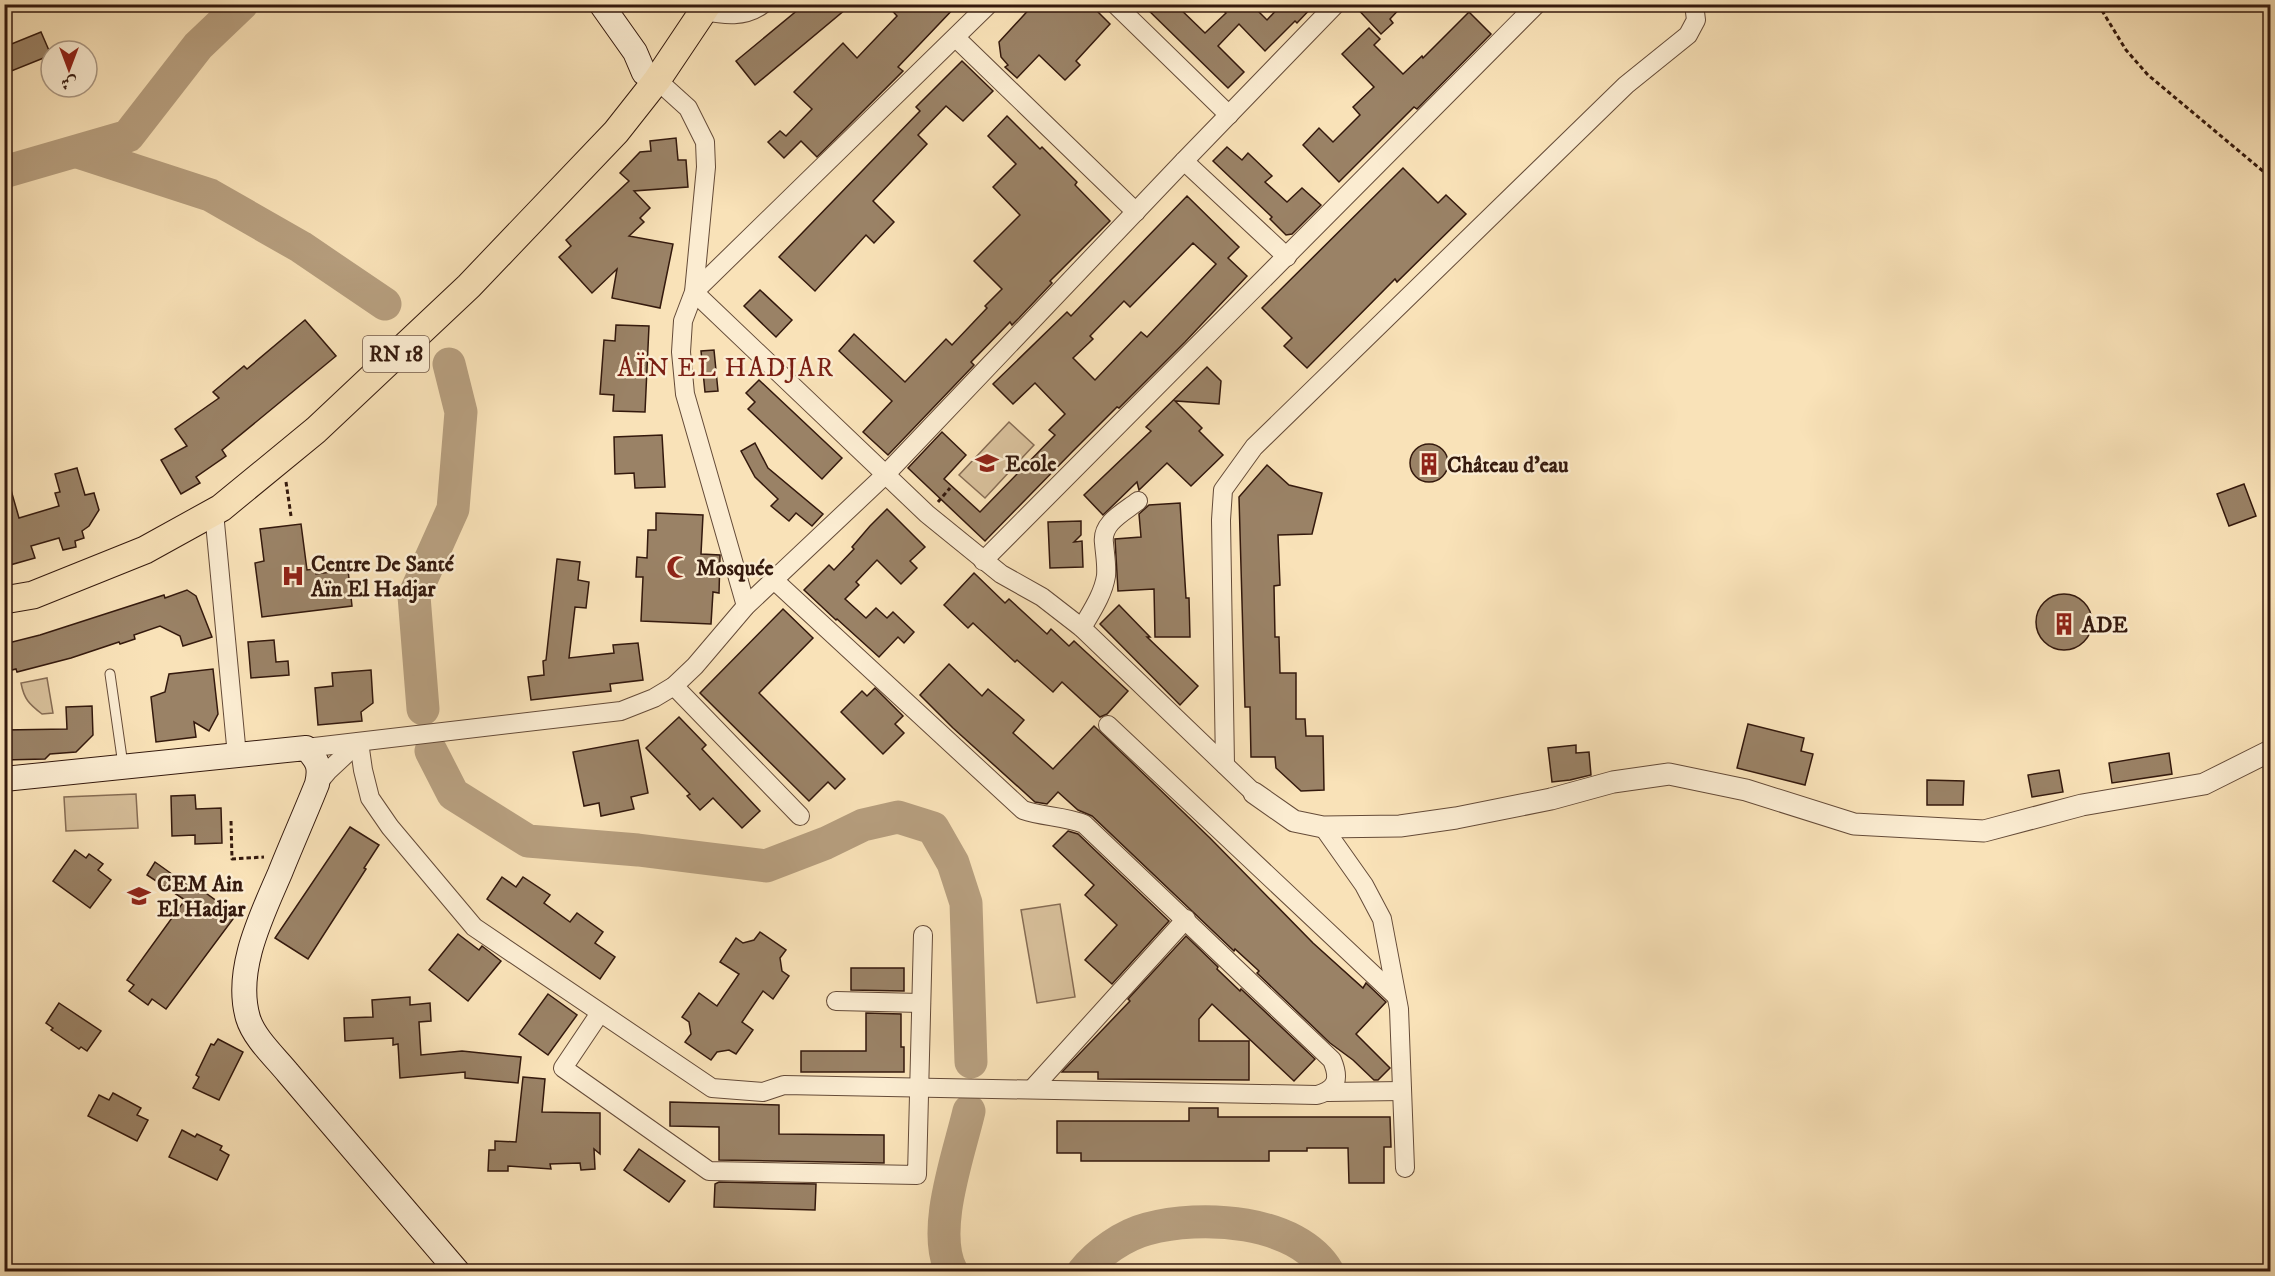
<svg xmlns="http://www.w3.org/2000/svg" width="2275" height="1276" font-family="'IM FELL DW Pica',Amiri,serif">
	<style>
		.green { fill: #d8c09b; stroke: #866c54; stroke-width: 1.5 }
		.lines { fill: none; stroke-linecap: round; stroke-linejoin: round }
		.river { stroke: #b69e7e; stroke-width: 33 }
		.building { fill: #9a8266; stroke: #34190d; stroke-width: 1.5; fill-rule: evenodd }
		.service-casing { stroke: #654b38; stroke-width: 11 }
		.minor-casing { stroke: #654b38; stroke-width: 20 }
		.tertiary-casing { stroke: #654b38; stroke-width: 23 }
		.secondary-casing { stroke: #34190d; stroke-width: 26 }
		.primary-casing { stroke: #34190d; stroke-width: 29 }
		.path { stroke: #34190d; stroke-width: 3; stroke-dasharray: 4.5 3; stroke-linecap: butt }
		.service { stroke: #fbecd1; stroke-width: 9 }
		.minor { stroke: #fbecd1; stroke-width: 18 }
		.tertiary { stroke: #fbecd1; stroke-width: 21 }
		.secondary { stroke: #fbecd1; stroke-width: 24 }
		.primary { stroke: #f9e2b8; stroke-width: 27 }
		.labels { text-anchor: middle; stroke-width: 5; stroke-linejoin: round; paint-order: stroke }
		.shield { fill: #fbecd1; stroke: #705848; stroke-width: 1.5 }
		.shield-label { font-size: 21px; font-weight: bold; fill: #34190d }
		.poi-label { font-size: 22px; font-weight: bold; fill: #34190d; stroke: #fbecd1; text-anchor: start }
		.quarter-label { font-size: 26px; letter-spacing: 1.5px; fill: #7a1f14; stroke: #fbecd1 }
	</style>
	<rect width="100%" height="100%" fill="#f9e2b8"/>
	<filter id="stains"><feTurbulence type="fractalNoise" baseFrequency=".00333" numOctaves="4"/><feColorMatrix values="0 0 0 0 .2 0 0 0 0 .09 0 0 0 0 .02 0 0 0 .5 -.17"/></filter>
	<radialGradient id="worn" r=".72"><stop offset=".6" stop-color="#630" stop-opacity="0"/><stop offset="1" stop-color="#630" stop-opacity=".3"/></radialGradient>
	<g class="green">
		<polygon points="1009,422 1034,445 985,498 959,475"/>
		<path d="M 47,678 L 53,713 L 42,714 C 29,704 24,699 21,683 Z"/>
		<polygon points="136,794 138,828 66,831 64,797"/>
		<polygon points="1060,904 1075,997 1037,1003 1021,910"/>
	</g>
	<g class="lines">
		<g class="river">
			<polyline points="78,152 210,195 301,247 385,304"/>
			<polyline points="4,172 128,136 198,46 242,4"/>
			<polyline points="423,709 414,596 453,509 461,412 449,364"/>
			<polyline points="431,751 453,794 528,841 638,850 766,866 826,843 863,825 898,817 933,828 953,863 966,903 971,1062"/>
			<path d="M 952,1272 C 930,1232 959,1154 969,1111"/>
			<path d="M 1083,1272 C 1098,1253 1124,1235 1147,1229 C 1200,1214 1297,1219 1328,1272"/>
		</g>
	</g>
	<g class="building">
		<polygon points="805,4 852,4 755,85 736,61"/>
		<polygon points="886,4 958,4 898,67 903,71 817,157 801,141 784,158 768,142 780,131 786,136 812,109 794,92 843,43 857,58 897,16"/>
		<polygon points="1034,4 1090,4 1110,24 1076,61 1080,65 1065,80 1039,55 1017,78 1005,67 1008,65 1001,57 999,42"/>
		<polygon points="1142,4 1175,4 1205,33 1226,13 1217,4 1251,4 1267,20 1282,4 1315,4 1297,23 1295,21 1265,51 1239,24 1218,46 1244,72 1228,88"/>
		<polygon points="1353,4 1404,4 1390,19 1393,23 1381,34"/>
		<polygon points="1469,12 1491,34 1417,109 1414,107 1339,182 1303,145 1319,128 1333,142 1360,115 1353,107 1374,87 1342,54 1369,28 1380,39 1374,45 1403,74 1422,56 1423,58"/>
		<polygon points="41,32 51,55 4,74 4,47"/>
		<polygon points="962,61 993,91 963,121 946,106 918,135 927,144 873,201 894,222 874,243 866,235 815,291 779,257 920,111 916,107"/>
		<polygon points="1007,116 1040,149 1042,147 1077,182 1075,185 1110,221 1050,281 1052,283 1019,318 1012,325 1010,322 971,362 974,365 888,455 863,432 892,401 839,351 854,334 905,382 946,339 952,345 987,308 985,306 1002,289 974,261 1020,215 993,187 1016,164 988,136"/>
		<polygon points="676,138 678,160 686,160 688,187 634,191 650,208 640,218 644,222 629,236 673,244 660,308 612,298 617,269 592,293 559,257 571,246 566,240 629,181 620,173 640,152 651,151 650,141"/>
		<polygon points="1227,147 1242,160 1248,153 1272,176 1265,182 1287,202 1302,188 1321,205 1292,234 1286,235 1270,219 1272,217 1213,161"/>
		<polygon points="1403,168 1438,203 1446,195 1466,214 1397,282 1395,279 1307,368 1284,346 1292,338 1262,308"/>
		<path d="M 1187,196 L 1239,247 L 1228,258 L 1247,276 L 1185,342 L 1119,408 L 1117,407 L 1072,452 L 985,541 L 908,468 L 942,432 L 966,455 L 944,479 L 980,512 L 1055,435 L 1049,430 L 1065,414 L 1035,383 L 1013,404 L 993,384 L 1067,312 L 1071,316 ZM 1193,243 L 1216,264 L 1147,337 L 1141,332 L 1095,380 L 1073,358 L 1093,339 L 1090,336 L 1124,301 L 1130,307 Z"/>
		<polygon points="760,290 792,320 776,337 744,306"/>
		<polygon points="305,320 336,356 222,450 226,456 196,477 200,483 181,494 161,460 187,446 175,429 219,398 213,392 244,366 247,369"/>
		<polygon points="616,325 649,326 645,412 613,411 614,395 600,394 604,340 615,341"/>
		<polygon points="714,350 718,391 705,392 701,351"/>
		<polygon points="1207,367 1221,381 1219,404 1175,401 1202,428 1199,431 1223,455 1191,486 1167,463 1139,490 1137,482 1103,515 1084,495 1151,431 1146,427"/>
		<polygon points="759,380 842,458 822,479 748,409 755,402 746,393"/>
		<polygon points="662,435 665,487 635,488 634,473 615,474 614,437"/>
		<polygon points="755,443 768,468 823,514 812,526 796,513 789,521 771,506 778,499 755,477 741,451"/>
		<circle cx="1429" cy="463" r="19"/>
		<polygon points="1267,465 1289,485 1322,493 1312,534 1278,535 1280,585 1274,586 1275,637 1279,637 1280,673 1296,673 1296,719 1305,719 1306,736 1323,736 1324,790 1301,791 1276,768 1275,757 1251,757 1250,707 1245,707 1239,497"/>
		<polygon points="77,468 85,495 94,493 99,510 89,526 82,531 84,538 75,541 76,547 63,550 59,538 31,546 35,558 10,565 7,555 4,556 4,484 9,483 19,518 59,506 55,493 60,492 55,474"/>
		<polygon points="2244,484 2256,516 2229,526 2217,494"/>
		<polygon points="1180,503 1186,598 1189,598 1190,637 1155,637 1154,589 1118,591 1115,539 1141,537 1139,514 1149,505"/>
		<polygon points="887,509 925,547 910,561 917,568 901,584 877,560 856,582 859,585 845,599 866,618 876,608 887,618 893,612 914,632 904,643 898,637 879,657 837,619 836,620 804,590 829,565 834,570 854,549 852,547 870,526"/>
		<polygon points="656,513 703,515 701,554 720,555 720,557 719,593 713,592 711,624 641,621 643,577 636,577 637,557 647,558 648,530 656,530"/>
		<polygon points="1081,521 1081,535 1074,542 1082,541 1083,567 1050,568 1048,522"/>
		<polygon points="301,524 307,570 315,569 316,574 348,570 352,606 262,617 255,563 264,561 260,529"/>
		<polygon points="557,559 580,562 578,580 589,582 586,608 575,607 569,658 614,653 613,645 638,643 643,680 610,684 611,691 531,700 528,677 544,675 543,661 546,660"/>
		<polygon points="974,573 1005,603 1009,599 1047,634 1051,629 1069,646 1074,641 1128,691 1107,714 1100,717 1062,682 1053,692 1017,660 1015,662 973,623 968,628 944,605"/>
		<polygon points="187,590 196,596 212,637 183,646 180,636 160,626 134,635 135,639 120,644 119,642 71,658 17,672 16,669 4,672 4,644 40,635 164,595 165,598"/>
		<circle cx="2064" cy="622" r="28"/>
		<polygon points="1119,605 1150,637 1147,637 1198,686 1180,705 1100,624"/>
		<polygon points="783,609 813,638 759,693 845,779 835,789 828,782 809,801 700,693"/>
		<polygon points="274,640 276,662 288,661 289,675 251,678 248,642"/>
		<polygon points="949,664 982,696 988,689 1024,720 1013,733 1053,769 1094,726 1210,838 1313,943 1363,988 1366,983 1386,1002 1356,1034 1390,1068 1378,1080 1374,1080 1353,1060 1330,1043 1257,973 1259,971 1235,949 1234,951 1092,816 1078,810 1058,792 1047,804 1035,802 953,728 920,695"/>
		<polygon points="213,669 218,714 209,731 194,722 196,737 156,742 151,697 165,692 169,674"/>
		<polygon points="371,670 373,703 361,712 362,721 318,725 315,688 333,686 332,673"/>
		<polygon points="875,688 903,716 895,724 904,733 883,754 841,712 862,691 867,696"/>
		<polygon points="92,706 93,735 76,752 50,754 45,759 4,760 4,730 67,729 66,707"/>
		<polygon points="679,717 706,745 702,749 760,811 742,828 713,798 700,810 687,796 690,794 646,748"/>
		<polygon points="1748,724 1804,738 1801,751 1813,754 1805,785 1737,768"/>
		<polygon points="638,740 648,793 631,797 634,809 601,816 599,803 584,806 573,752"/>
		<polygon points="1576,745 1576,753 1589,752 1591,775 1570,780 1552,782 1548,748"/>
		<polygon points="2169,753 2172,774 2112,783 2109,763"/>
		<polygon points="2059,770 2063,792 2032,797 2028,775"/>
		<polygon points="1927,780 1964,781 1963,805 1927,805"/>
		<polygon points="195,795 196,809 221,808 222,843 195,844 195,835 172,836 171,796"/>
		<polygon points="350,827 379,845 364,868 366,869 308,959 275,938"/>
		<polygon points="1068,831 1078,834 1169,921 1112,984 1085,960 1117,925 1085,895 1094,885 1053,846"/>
		<polygon points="75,850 86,858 89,854 103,864 98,870 111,880 90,908 53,881"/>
		<polygon points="155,862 193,889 196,886 236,915 166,1009 152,999 148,1005 129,991 134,985 127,980 185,900 147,875"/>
		<polygon points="502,877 516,887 523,877 550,895 544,903 570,922 577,913 603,932 595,943 615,957 600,979 487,899"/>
		<polygon points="760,932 786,950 780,958 782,971 789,976 773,999 763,991 742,1022 753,1030 736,1054 729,1050 717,1052 711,1060 685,1042 691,1034 689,1022 682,1017 699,993 717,1006 739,974 720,962 736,938 743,943 754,940"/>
		<polygon points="458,934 479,950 482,946 501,961 468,1001 429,970"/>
		<polygon points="1186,936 1218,967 1217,969 1240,991 1241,989 1315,1059 1294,1081 1212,1004 1199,1019 1199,1041 1249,1041 1249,1080 1098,1079 1098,1072 1062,1072 1130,1001 1128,999"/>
		<polygon points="851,968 904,968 904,991 851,990"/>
		<polygon points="548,994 577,1015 548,1055 519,1034"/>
		<polygon points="410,997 410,1005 430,1003 431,1021 419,1022 421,1055 462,1051 521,1057 518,1083 465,1078 465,1072 400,1078 398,1044 393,1045 393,1038 345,1041 344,1018 373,1017 372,1000"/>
		<polygon points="59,1003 101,1031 87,1051 81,1047 79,1049 51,1030 53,1028 46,1023"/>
		<polygon points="866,1013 901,1014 901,1047 904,1047 904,1072 801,1072 801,1051 866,1051"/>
		<polygon points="218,1039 243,1052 219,1100 193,1088 199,1077 196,1075 211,1044 214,1045"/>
		<polygon points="523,1077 545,1079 542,1112 600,1113 600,1154 594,1149 595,1169 581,1170 580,1163 550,1164 551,1169 508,1166 508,1171 488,1171 489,1150 495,1150 495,1141 516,1142"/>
		<polygon points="113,1093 141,1108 137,1115 148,1120 137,1141 88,1116 99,1095 109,1100"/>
		<polygon points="670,1102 779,1105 779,1134 884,1135 884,1163 719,1160 719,1127 670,1126"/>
		<polygon points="1189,1108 1218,1108 1218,1117 1390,1117 1391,1147 1384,1147 1384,1183 1349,1183 1348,1148 1307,1148 1307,1151 1269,1151 1269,1161 1081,1161 1081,1153 1057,1153 1057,1121 1189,1121"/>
		<polygon points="182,1130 195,1137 197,1134 222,1146 220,1150 229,1155 217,1180 169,1157"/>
		<polygon points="639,1149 685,1181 669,1202 624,1170"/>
		<polygon points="719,1182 816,1184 815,1210 714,1207 715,1184"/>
	</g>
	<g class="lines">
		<g class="service-casing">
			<polyline id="service" points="110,674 123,765"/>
		</g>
		<g class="minor-casing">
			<g id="minor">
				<polyline points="989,4 694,292 927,514 1001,574 1042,597 1082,628 1254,793"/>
				<polyline points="1115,4 1229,115"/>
				<path d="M 703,11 C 724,15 745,18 763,4"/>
				<polyline points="956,38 1136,212"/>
				<polyline points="657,80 688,108 705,142 706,167 694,292 683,321 681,352 685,394 746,606"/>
				<polyline points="1184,161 1287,257"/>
				<polyline points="214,512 237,756"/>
				<polyline points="983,561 1537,4"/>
				<path d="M 1082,628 C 1091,612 1103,595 1106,576 C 1107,565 1105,555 1104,543 C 1101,523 1124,512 1138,501"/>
				<polyline points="674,686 800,816"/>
				<polyline points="1108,725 1396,996"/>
				<path d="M 359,742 L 363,770 L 370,798 L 390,827 L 474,927 L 712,1088 L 763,1092 L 784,1085 L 1317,1095 C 1337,1089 1340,1079 1332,1060 L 1084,824 C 1065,816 1043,817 1023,810 L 774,580"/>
				<polyline points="306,748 621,711 654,698 674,686 695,666 746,606 885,475 1184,161 1336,4"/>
				<polyline points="1225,765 1221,520 1223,490 1254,447 1626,85 1688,35 1696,20 1694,4"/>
				<polyline points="317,784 328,771 359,742"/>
				<polyline points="1323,827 1364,885 1382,919 1399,1009 1405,1168"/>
				<polyline points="836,1001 921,1003"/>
				<polyline points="600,1013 563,1068 709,1171 917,1175 923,935"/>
				<polyline points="1032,1089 1186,919"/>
				<polyline points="1328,1092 1402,1091"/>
			</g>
		</g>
		<g class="tertiary-casing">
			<polyline id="tertiary" points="1254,793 1294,821 1323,827 1400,826 1456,818 1551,799 1613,782 1669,774 1746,790 1854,824 1984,831 2082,805 2204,784 2270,751"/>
		</g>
		<g class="secondary-casing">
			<g id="secondary">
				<polyline points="601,4 635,52 644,73 657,80"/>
				<path d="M 4,779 L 306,748 C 318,761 321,767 317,784 C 305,814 292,843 280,873 C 262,915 234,970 248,1018 C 254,1038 275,1057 288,1073 L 458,1272"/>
			</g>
		</g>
		<g class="primary-casing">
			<polyline id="primary" points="4,600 33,595 145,550 221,508 316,430 469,286 616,132 657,80 708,4"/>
		</g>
		<g class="path">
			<polyline points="2098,4 2126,50 2148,75 2270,177"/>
			<polyline points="286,482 291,516"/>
			<polyline points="938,502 950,488"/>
			<polyline points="231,821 232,859 264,857"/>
		</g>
		<use href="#service" class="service"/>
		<use href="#minor" class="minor"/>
		<use href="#tertiary" class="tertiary"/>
		<use href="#secondary" class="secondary"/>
		<use href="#primary" class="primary"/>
	</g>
	<defs>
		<g id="school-bare" transform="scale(1.8)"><path d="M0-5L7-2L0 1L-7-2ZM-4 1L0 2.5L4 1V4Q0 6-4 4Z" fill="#8f2418" stroke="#fbecd1" stroke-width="2.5" paint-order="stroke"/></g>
		<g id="building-bare" transform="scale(1.8)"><path d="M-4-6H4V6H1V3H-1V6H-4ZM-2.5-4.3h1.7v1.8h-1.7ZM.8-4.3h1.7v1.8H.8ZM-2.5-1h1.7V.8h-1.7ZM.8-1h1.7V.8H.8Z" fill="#8f2418" stroke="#fbecd1" stroke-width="2.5" paint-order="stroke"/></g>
		<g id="mosque-bare" transform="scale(1.8)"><path d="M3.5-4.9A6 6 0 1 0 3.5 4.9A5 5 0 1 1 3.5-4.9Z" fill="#8f2418" stroke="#fbecd1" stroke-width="2.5" paint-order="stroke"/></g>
		<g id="hospital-bare" transform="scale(1.8)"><path d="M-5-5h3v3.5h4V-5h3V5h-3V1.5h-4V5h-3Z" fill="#8f2418" stroke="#fbecd1" stroke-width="2.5" paint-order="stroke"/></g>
		<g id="university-bare" transform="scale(1.8)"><path d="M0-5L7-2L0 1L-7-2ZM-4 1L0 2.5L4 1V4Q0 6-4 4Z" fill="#8f2418" stroke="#fbecd1" stroke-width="2.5" paint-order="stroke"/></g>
	</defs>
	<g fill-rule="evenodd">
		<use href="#school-bare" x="987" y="463"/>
		<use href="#building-bare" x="1429" y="464"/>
		<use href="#mosque-bare" x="678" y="567"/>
		<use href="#hospital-bare" x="293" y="576"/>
		<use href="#building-bare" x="2064" y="624"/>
		<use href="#university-bare" x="139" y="896"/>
	</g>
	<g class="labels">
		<rect class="shield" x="363" y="336" width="66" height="36" rx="4.5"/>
		<g class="shield-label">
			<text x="396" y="361">RN 18</text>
		</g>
		<g class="poi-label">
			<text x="1005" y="471">Ecole</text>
			<text x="1447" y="472">Château d'eau</text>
			<text x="311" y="571">Centre De Santé<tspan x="311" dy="25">Aïn El Hadjar</tspan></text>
			<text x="696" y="575">Mosquée</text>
			<text x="2082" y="632">ADE</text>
			<text x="157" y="891">CEM Ain<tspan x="157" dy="25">El Hadjar</tspan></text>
		</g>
		<g class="quarter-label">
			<text x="726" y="376">AÏN EL HADJAR</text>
		</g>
	</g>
	<rect width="2275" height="1276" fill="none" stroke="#f9e2b8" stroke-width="24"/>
	<rect x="6" y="6" width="2263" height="1264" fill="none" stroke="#34190d" stroke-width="3"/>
	<rect x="12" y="12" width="2251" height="1252" fill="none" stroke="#34190d" stroke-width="1.5"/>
	<g transform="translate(69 69) rotate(180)"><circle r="28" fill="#fbecd1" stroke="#ab9883" stroke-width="1.5"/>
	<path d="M0-4.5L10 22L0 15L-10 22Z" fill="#8f2418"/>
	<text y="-9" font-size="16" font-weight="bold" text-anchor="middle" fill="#34190d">ش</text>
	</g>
	<rect width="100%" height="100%" filter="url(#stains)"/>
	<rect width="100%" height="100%" fill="url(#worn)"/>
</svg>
